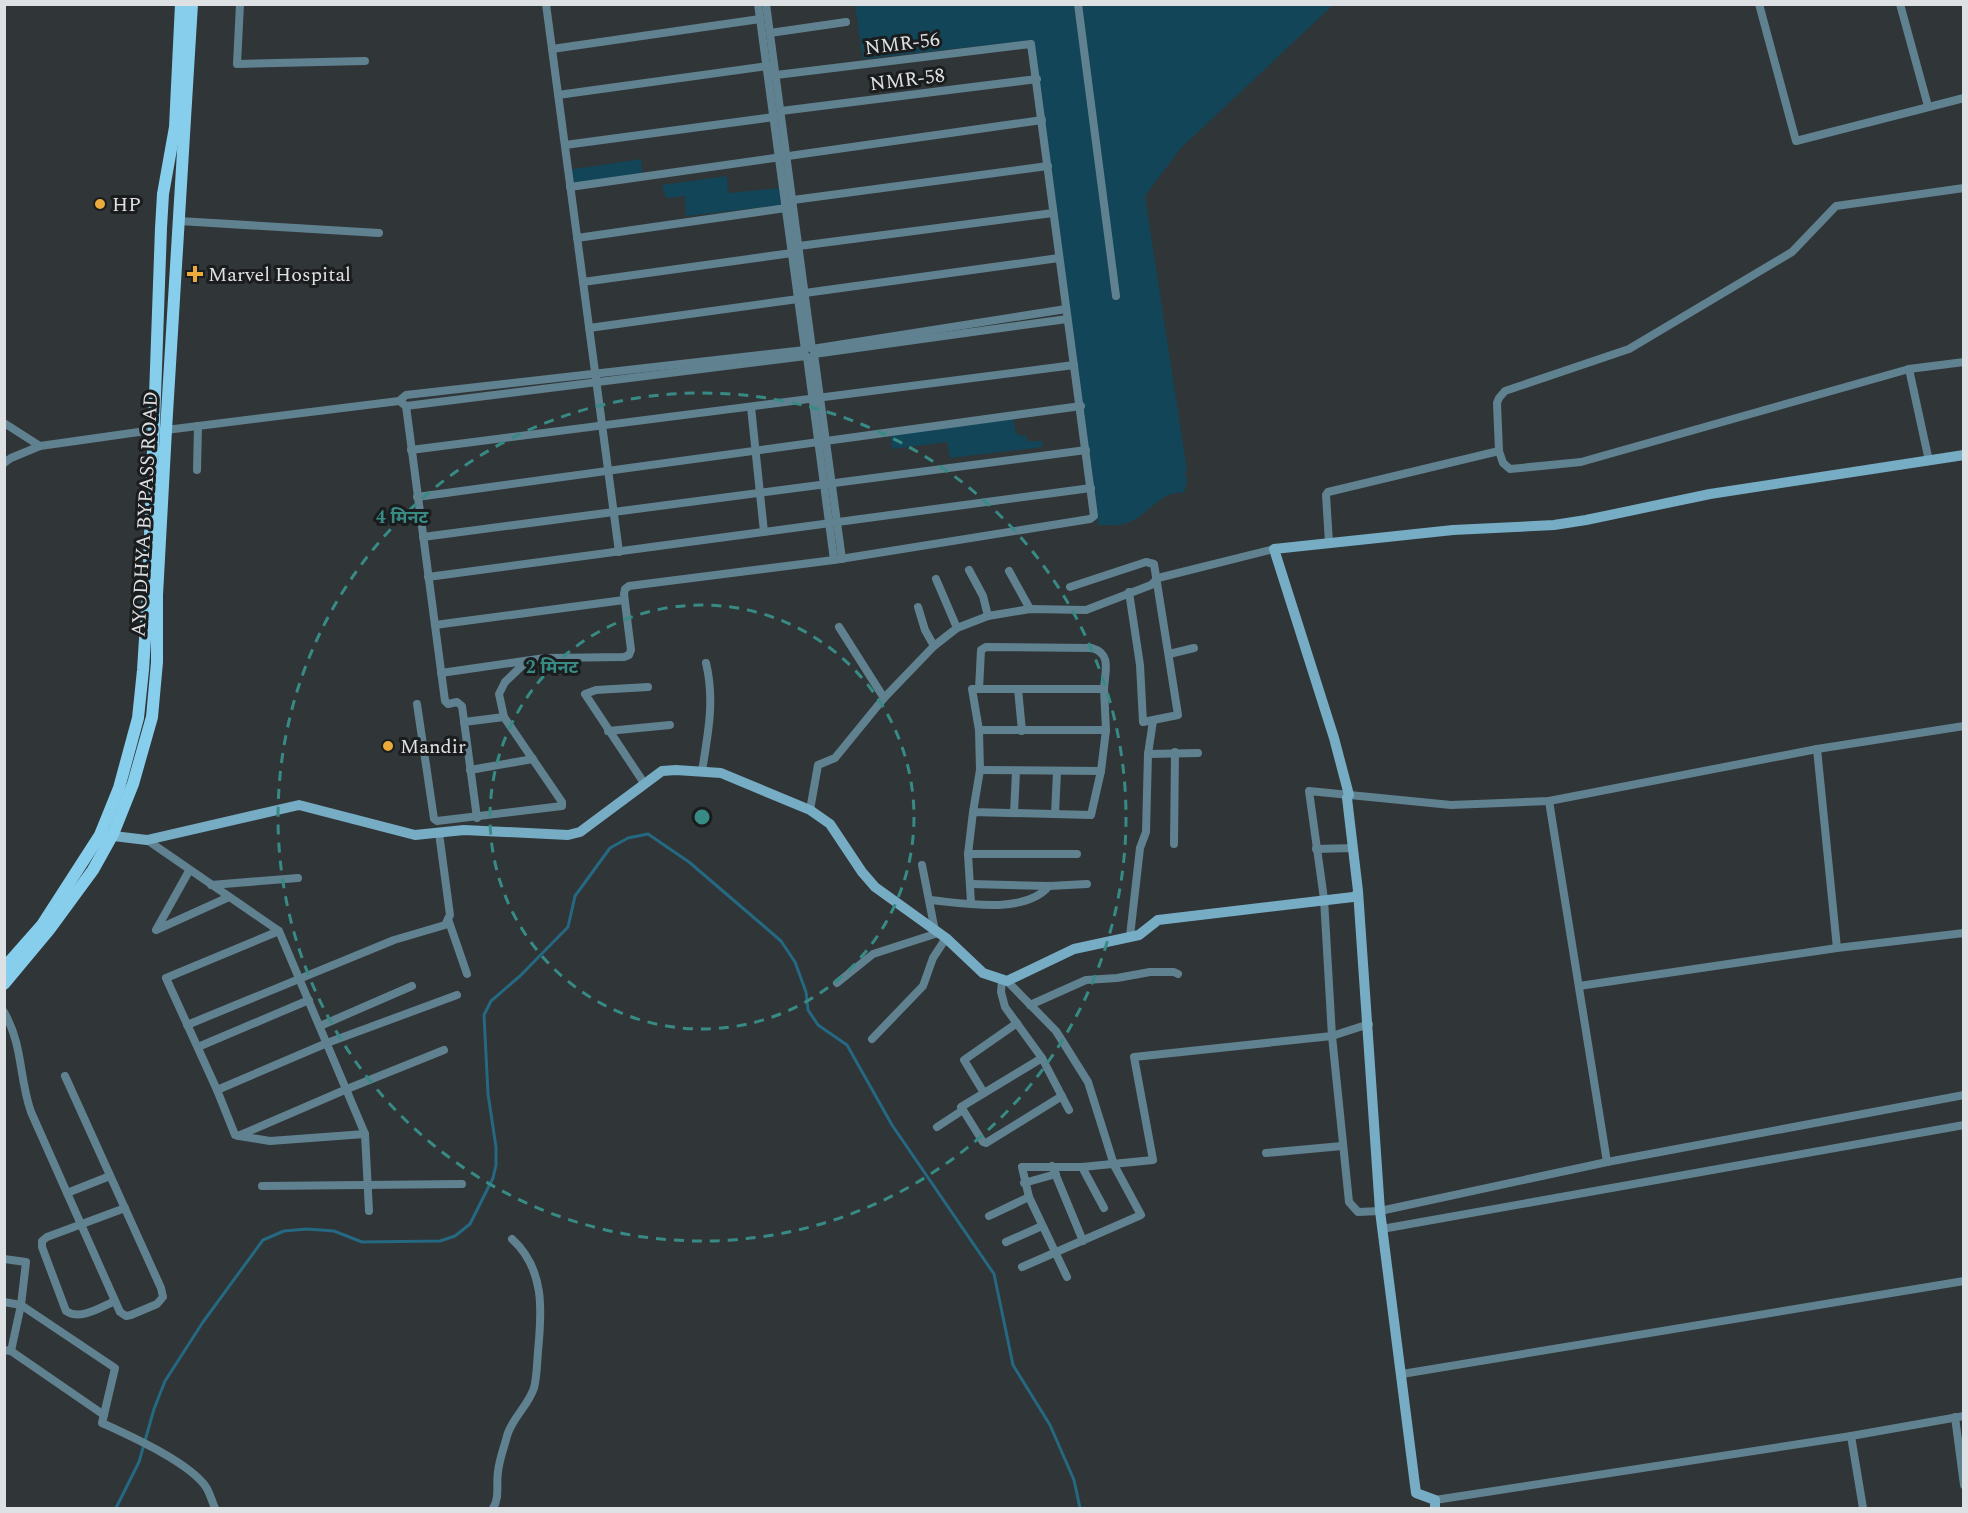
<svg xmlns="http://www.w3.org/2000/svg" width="1968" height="1513" font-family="Spectral,'Noto Sans Devanagari',serif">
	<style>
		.green { fill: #124557 }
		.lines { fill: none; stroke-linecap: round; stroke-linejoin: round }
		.stream { stroke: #256882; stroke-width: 3 }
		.street { stroke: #608190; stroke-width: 8 }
		.secondary { stroke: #76acc4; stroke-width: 10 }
		.primary { stroke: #87ceec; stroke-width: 12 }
		.ring { fill: none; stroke: #388b85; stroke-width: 3; stroke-dasharray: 10 8 }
		.poi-dot { fill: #ebaa39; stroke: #1a1c1d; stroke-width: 2 }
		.labels { text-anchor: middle; stroke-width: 6; stroke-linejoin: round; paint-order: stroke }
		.street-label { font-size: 20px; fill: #dee1e3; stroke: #1a1c1d }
		.poi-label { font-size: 20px; fill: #dee1e3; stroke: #1a1c1d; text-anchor: start }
		.centre { fill: #388b85; stroke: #1a1c1d; stroke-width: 3 }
		.ring-label { font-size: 18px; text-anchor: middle; font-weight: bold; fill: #388b85; stroke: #1a1c1d; stroke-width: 6; stroke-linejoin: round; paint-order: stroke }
	</style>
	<rect width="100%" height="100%" fill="#303537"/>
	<g class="green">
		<path d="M 855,5 L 1333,5 L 1181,148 L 1145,196 L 1187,470 L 1185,472 L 1187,481 L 1184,493 C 1162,489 1147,517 1127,523 C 1118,526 1107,525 1098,525 L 1034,40 L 863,59 Z"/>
		<polygon points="641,159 643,179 570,187 568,170"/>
		<polygon points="727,176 728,193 780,188 782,205 686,216 685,196 666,198 662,185"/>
		<polygon points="1013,417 1016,434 1019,434 1020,436 1026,435 1027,441 1042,441 1043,447 950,458 947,442 892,449 890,434"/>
	</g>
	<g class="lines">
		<polyline class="stream" points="116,1508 139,1462 154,1409 165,1381 203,1322 263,1240 284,1231 307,1229 334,1231 362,1242 440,1241 455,1236 470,1224 493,1178 496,1165 496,1147 488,1094 484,1015 491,1001 520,976 568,927 575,896 610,848 628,838 648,834 689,862 759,922 781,941 795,962 806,992 808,1010 818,1025 847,1045 892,1125 994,1274 1013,1365 1050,1425 1074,1480 1080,1508"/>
		<g class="street">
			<polyline points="240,4 237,64 365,61"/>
			<polyline points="546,4 619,552"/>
			<polyline points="766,4 812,349 1066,309"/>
			<polyline points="1078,4 1116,296"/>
			<polyline points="1759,4 1796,141 1964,98"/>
			<polyline points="1900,4 1928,106"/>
			<polyline points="770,33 846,22"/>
			<polyline points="552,49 760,19"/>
			<polyline points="558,95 767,66"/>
			<polyline points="781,111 1037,79"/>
			<polyline points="565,145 774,117"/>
			<polyline points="570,187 1042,120"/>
			<polyline points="793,200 1048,166"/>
			<polyline points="179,221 379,233"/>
			<polyline points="577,238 786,208"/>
			<polyline points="799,246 1053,213"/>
			<polyline points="583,282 792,253"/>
			<polyline points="805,293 1059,258"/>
			<polyline points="589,328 798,299"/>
			<polyline points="807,357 834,560"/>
			<polyline points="1909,369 1929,461"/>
			<polyline points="402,403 406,406 806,356"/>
			<polyline points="406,406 445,701 448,704 457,702 462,706 477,818"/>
			<polyline points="751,407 764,532"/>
			<polyline points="4,423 40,446"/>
			<polyline points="411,450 1074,365"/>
			<polyline points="1499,451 1503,463 1510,469 1581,462 1909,369 1964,362"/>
			<polyline points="4,463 11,458 40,446 153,430 166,430 399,401 406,395 805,350 758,4"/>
			<polyline points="197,470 198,426"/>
			<polyline points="417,497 1081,406"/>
			<polyline points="423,537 1086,450"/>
			<polyline points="1329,543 1326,495 1328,492 1499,451 1497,403 1499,398 1505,391 1629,349 1792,252 1836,206 1964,188"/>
			<polyline points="842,559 814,354 1067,319"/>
			<polyline points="969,570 983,596 988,616"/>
			<polyline points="1009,571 1030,609"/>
			<polyline points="428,577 1091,488"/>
			<polyline points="936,579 957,628"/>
			<polyline points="1070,587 1146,562 1154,564 1178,715 1143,722 1140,665 1129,592"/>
			<polyline points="918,607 925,630 934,646"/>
			<polyline points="435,625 624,600"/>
			<polyline points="839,627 884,698"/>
			<polyline points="1169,654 1194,648"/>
			<polyline points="441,673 545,658 624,657 629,655 631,650 624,594 625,589 629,586 834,560 1090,519 1094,516 1031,44 768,76"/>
			<path d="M 979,689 L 981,650 L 986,647 L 1092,648 C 1112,654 1105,671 1104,689"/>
			<polyline points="1018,689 1022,731"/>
			<polyline points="417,704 434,819 437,821 562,806 562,802 504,717 464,722"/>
			<polyline points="504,717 499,694 505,682 527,661"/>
			<polyline points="1964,726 1817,749 1549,801 1451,805 1309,791 1324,899 1332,1036 1349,1202 1358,1212 1380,1211 1607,1162 1964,1095"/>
			<polyline points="979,730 1106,730"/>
			<polyline points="608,731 670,725"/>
			<polyline points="1817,749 1837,948"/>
			<polyline points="1148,754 1198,753"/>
			<polyline points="470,770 533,759"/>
			<polyline points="980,770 1101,771"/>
			<path d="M 702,771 C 708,734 715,700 706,663"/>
			<polyline points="644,783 585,694 596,690 648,687"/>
			<polyline points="1549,801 1607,1162"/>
			<polyline points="810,810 818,765 835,758 884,698 934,646 957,628 988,616 1030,609 1086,610 1151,585 1158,578 1274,549"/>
			<polyline points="1014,813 1016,772"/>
			<polyline points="1055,814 1057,772"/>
			<polyline points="147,840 279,931 365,1134 369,1211"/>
			<polyline points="1174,844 1175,752"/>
			<polyline points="1316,849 1353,848"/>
			<polyline points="968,854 1077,854"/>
			<polyline points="922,865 935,931"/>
			<polyline points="189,871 156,930 229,897"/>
			<polyline points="971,884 1049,886 1087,884"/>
			<polyline points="211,885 298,878"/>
			<path d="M 929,900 C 963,903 1025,915 1049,886"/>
			<polyline points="971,903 968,854 973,812 1091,815 1101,771 1106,730 1104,689 972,689 979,730 980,770 973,812"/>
			<polyline points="448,919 467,974"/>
			<polyline points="279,931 166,978 217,1090 327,1043 457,995"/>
			<polyline points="1130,936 1140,848 1146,832 1148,754 1153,721"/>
			<polyline points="1002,980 1001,992 1005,1007 1042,1058 1069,1110"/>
			<polyline points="1007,981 1056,1031 1088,1082 1114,1165 1141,1215 1022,1267"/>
			<polyline points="837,983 873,954 938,933"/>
			<polyline points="1579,986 1837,948 1964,933"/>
			<polyline points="1030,1005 1086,980 1117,978 1150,972 1174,972 1178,974"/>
			<path d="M 4,1012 C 23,1045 19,1078 31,1112 L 120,1312 L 126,1316 L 131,1315 L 157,1304 L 163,1297 L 161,1288 L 65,1076"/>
			<polyline points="187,1025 394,940 445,925 450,915 439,833"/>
			<polyline points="320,1026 412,986"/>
			<polyline points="872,1039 923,986 933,958 946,938"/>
			<polyline points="198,1047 309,1000"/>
			<polyline points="217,1090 235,1135 238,1136 347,1089 444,1050"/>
			<polyline points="984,1093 964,1060 1017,1023"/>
			<polyline points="963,1110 961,1107 1042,1058"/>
			<polyline points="937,1127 963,1110 983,1142 986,1143 1062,1096"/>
			<polyline points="239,1136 270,1141 365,1134"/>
			<polyline points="1266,1153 1342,1146"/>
			<polyline points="1052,1166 1083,1241"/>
			<polyline points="1082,1167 1104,1208"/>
			<polyline points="1024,1183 1056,1174"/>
			<polyline points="262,1186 462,1184"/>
			<polyline points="67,1193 110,1176"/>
			<polyline points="989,1216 1029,1197"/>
			<polyline points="1382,1229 1964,1125"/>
			<polyline points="1006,1242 1042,1226"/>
			<polyline points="4,1259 26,1262 21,1305 11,1351"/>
			<polyline points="1067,1277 1029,1197 1022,1167 1082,1167 1153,1160 1134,1057 1332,1036 1369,1024"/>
			<path d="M 115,1301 C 101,1307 80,1321 66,1311 L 42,1247 L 42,1241 L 47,1237 L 125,1208"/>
			<path d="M 4,1302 L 21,1305 L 115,1368 L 102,1423 C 130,1436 189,1462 206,1487 C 210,1493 212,1502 215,1508"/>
			<polyline points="4,1350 11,1351 104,1415"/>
			<polyline points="1402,1374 1964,1281"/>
			<polyline points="1955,1417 1964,1485"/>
			<polyline points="1851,1436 1863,1508"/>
			<polyline points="1435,1500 1851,1436 1964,1416"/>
			<path d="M 493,1508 C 500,1498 496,1484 498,1472 C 499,1460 504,1448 507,1436 C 512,1418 528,1406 534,1388 C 537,1376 537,1363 538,1351 C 542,1311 545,1269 512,1239"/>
		</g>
		<g class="secondary">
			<polyline points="105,835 147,840 299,805 415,835 464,830 568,835 580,832 662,771 676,770 721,773 810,810 830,824 862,872 875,887 946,938 983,973 1007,981 1074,949 1139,935 1158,920 1353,897 1357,895"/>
			<polyline points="1435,1508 1435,1500 1416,1493 1380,1211 1358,891 1347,798 1349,795 1334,738 1274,549 1453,530 1554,525 1586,520 1710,494 1964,455"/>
		</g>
		<g class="primary">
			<polyline points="4,968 42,925 100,835 119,788 138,718 143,670 148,592 161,228 163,194 175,127 181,4"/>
			<polyline points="4,984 49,930 93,870 113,834 133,784 152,717 157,662 157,595 166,430 192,4"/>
		</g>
	</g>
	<g class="ring">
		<circle cx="702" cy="817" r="212"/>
		<circle cx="702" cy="817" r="424"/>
	</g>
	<g class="poi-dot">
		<circle cx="100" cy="204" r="6"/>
		<path d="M192 265h6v6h6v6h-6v6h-6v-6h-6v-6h6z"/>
		<circle cx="388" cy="746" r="6"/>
	</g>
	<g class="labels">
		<g class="street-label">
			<text transform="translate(902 43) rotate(-7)" y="7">NMR-56</text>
			<text transform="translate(907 79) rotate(-7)" y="7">NMR-58</text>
			<text transform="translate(144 514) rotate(-87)" y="7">AYODHYA BYPASS ROAD</text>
		</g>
		<g class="poi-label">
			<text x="112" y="211">HP</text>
			<text x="208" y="281">Marvel Hospital</text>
			<text x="400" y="753">Mandir</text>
		</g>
	</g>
	<circle cx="702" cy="817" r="9" class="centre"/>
	<g class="ring-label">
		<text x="402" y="523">4 मिनट</text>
		<text x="552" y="673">2 मिनट</text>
	</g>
	<rect width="1968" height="1513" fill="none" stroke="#dee1e3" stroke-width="12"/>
</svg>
